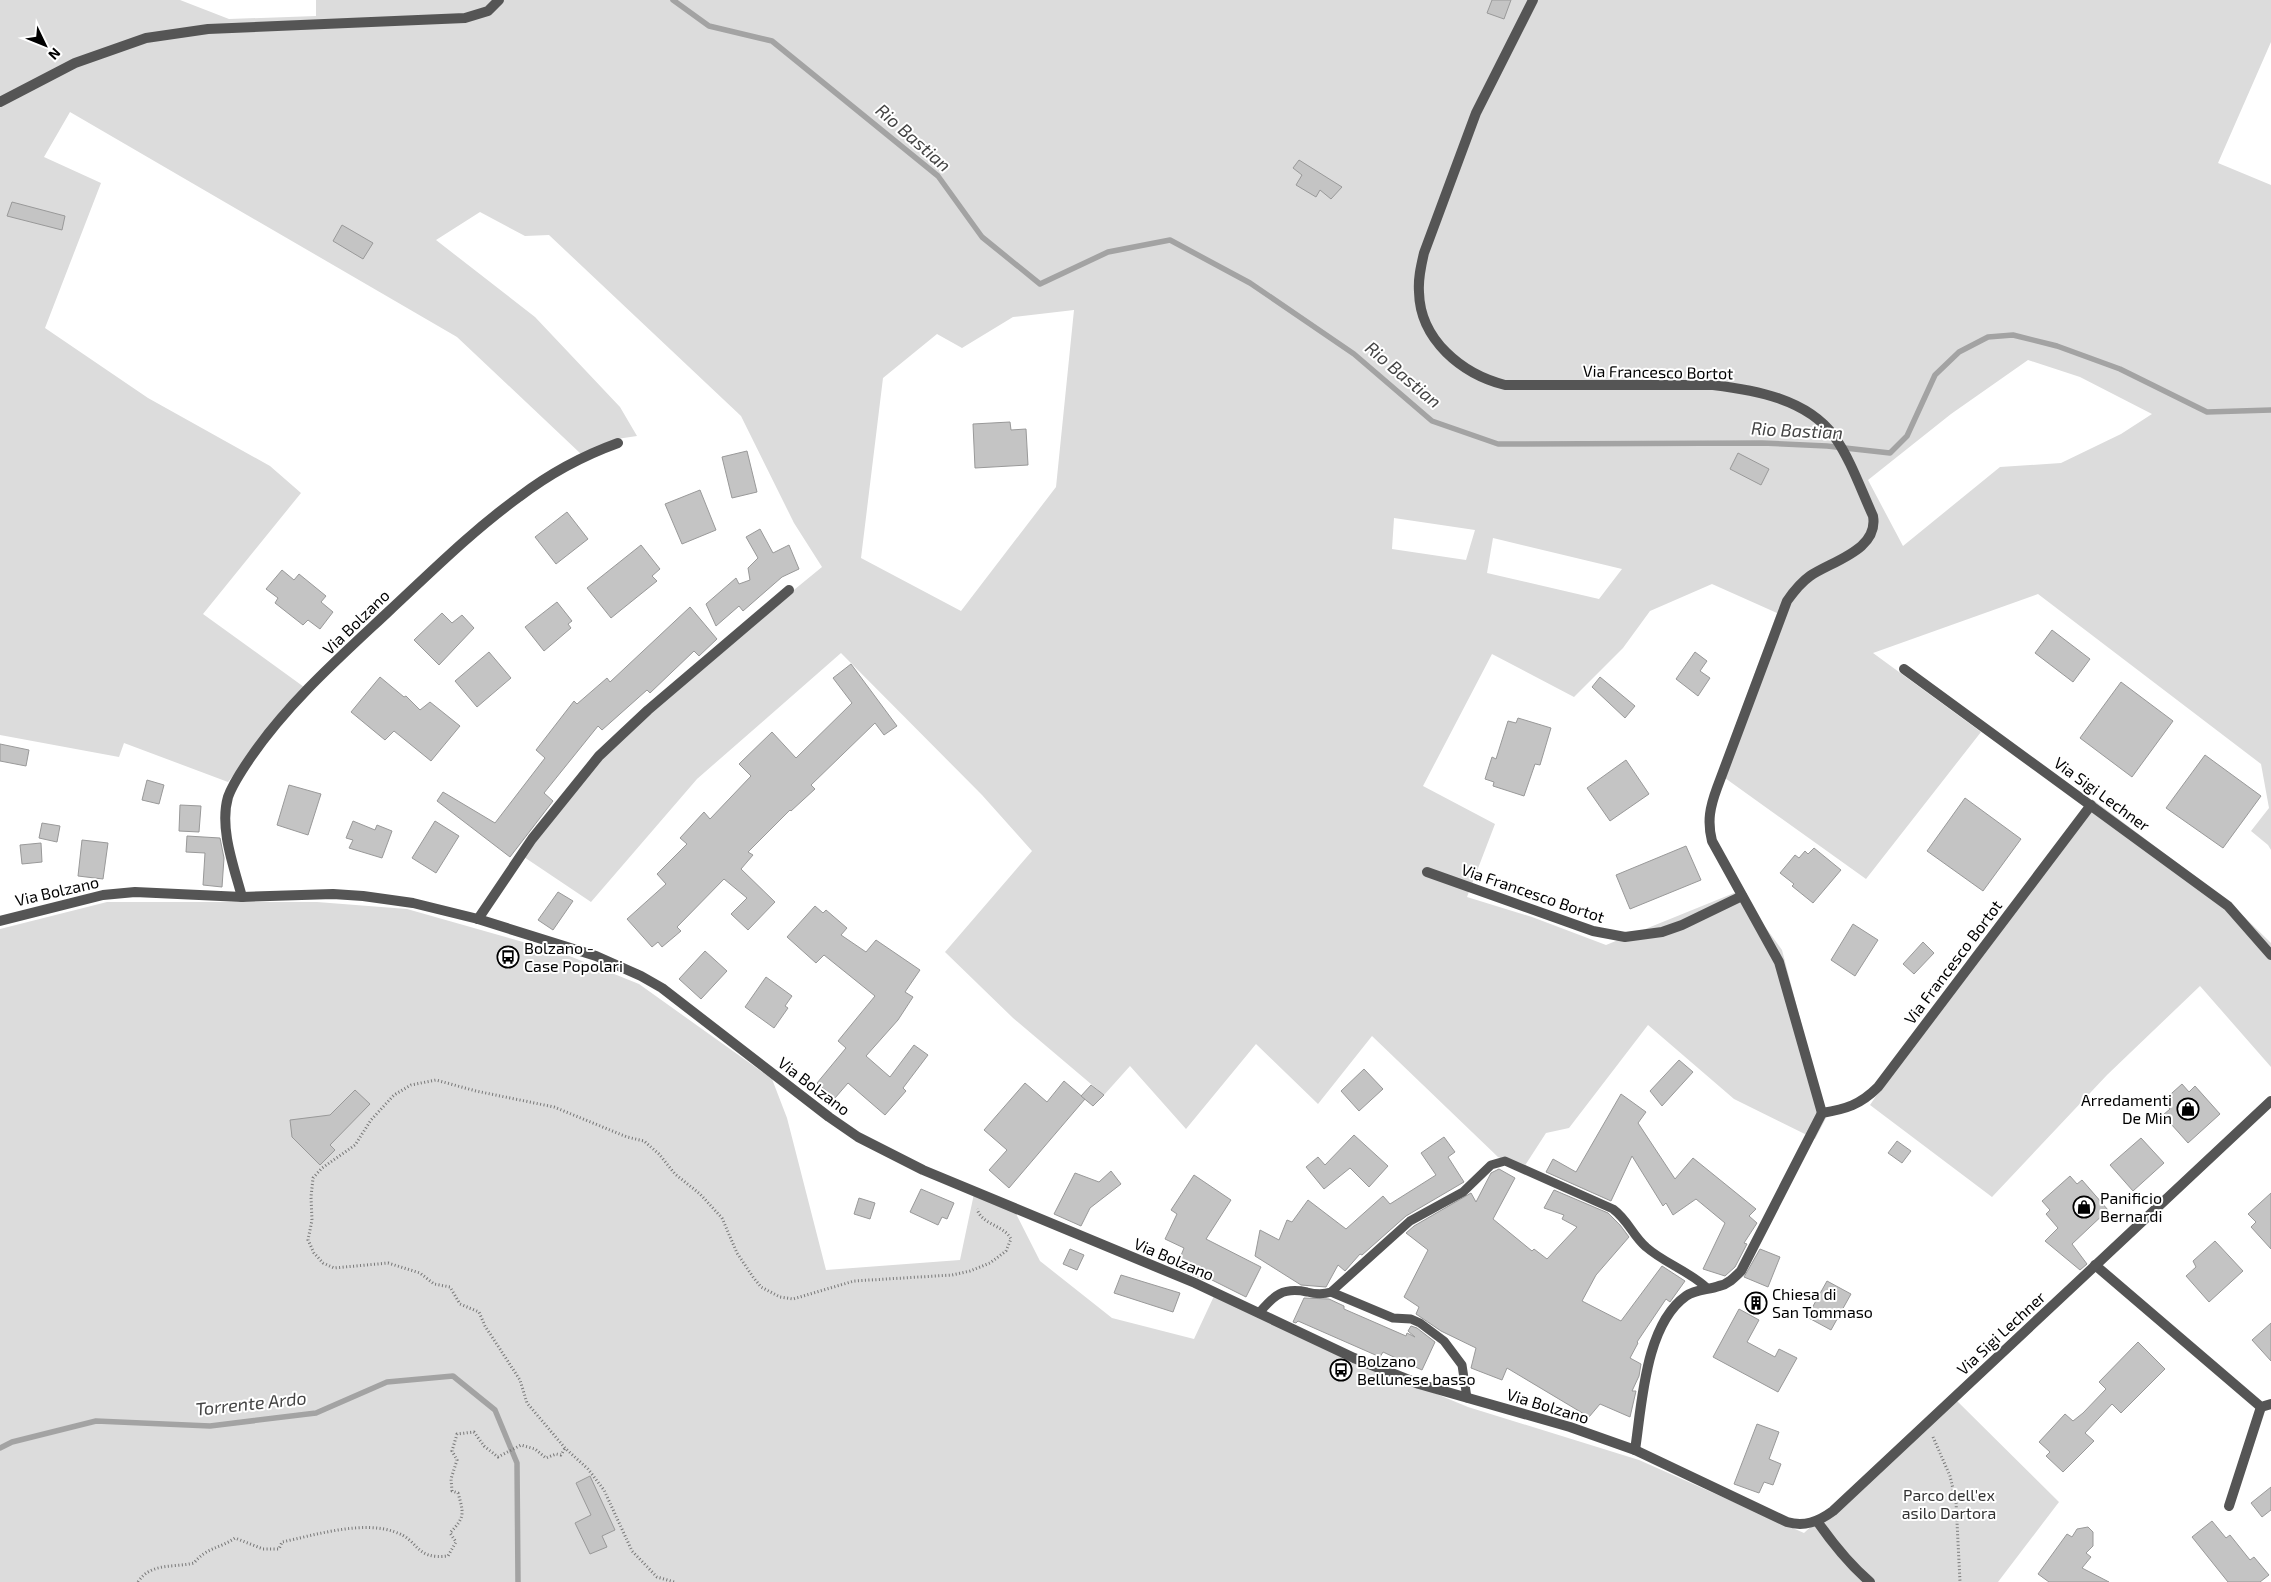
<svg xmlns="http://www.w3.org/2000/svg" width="2271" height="1582" font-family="'Exo 2',sans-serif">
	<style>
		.green { fill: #dcdcdc; fill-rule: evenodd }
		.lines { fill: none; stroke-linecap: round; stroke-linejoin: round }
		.stream { stroke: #a3a3a3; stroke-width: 5.5 }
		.building { fill: #c4c4c4; stroke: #999 }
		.path { stroke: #777; stroke-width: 3; stroke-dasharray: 1 2.5; stroke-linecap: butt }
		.service { stroke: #555; stroke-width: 9 }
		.minor { stroke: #555; stroke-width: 10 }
		.tertiary { stroke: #555; stroke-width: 10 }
		.labels { text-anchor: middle; stroke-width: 4; stroke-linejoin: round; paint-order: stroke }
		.street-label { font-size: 16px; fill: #000; stroke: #fff }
		.poi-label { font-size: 16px; fill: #000; stroke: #fff; text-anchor: start }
		.park-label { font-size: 16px; fill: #333; stroke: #fff }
		.water-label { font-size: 18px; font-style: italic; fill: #444; stroke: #fff }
	</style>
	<rect width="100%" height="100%" fill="#fff"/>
	<g class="green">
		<path d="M 0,0 L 180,0 L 229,19 L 316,16 L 316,0 L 2271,0 L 2271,42 L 2218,163 L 2271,185 L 2271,850 L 2268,845 L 2251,831 L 2269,808 L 2261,764 L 2038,594 L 1873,653 L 1981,732 L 1866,879 L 1718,773 L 1777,613 L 1712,584 L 1650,611 L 1623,648 L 1574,697 L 1492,654 L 1423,786 L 1495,824 L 1467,897 L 1532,917 L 1606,945 L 1739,891 L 1782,950 L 1826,1118 L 1815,1139 L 1734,1099 L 1648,1025 L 1569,1128 L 1546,1133 L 1524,1167 L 1498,1157 L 1372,1036 L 1318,1104 L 1256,1044 L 1186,1129 L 1130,1066 L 1104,1095 L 1013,1018 L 945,952 L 1032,851 L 982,795 L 841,653 L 697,779 L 591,902 L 524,857 C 553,817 583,778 618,743 C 681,679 753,624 822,567 L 794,523 L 741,416 L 549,235 L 525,236 L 480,212 L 436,240 L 535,317 L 620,407 L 637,436 L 617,439 L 581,454 L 457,337 L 70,112 L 44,157 L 101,183 L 45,328 L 148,398 L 270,466 L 301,493 L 203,614 L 304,687 L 228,782 L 124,743 L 119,757 L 0,735 ZM 1074,310 L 1056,487 L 961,611 L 861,558 L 883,378 L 937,334 L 962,348 L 1013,317 ZM 2028,360 L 2080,377 L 2152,414 L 2121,434 L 2061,463 L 2000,467 L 1903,546 L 1868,480 L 1951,414 ZM 1394,518 L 1475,530 L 1466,560 L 1392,549 ZM 1493,538 L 1622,569 L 1599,599 L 1487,573 Z"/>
		<polygon points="2092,799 2228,901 2271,943 2271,1067 2200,986 2107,1075 1992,1197 1870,1105 1972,954"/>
		<polygon points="107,902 317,902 407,909 562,953 639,984 772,1079 787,1118 826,1270 960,1260 975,1189 1011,1204 1040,1261 1112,1318 1194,1339 1214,1296 1313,1343 1468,1407 1639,1460 1804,1533 1951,1395 2059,1502 1998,1582 0,1582 0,929"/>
	</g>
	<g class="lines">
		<g class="stream">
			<polyline points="673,0 709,26 772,41 938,176 982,237 1040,284 1108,252 1170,240 1250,283 1354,354 1432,421 1498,444 1762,443 1827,446 1890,453 1907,436 1935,375 1959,352 1988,337 2013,335 2057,346 2120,369 2207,412 2271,410"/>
			<polyline points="0,1448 12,1442 96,1421 210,1426 316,1413 387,1382 453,1376 495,1410 517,1463 518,1582"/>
		</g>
	</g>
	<g class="building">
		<polygon points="1492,0 1511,0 1504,19 1487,13"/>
		<polygon points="1299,160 1342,187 1331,199 1320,190 1316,197 1296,185 1302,175 1293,168"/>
		<polygon points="12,202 65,216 62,230 7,216"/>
		<polygon points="342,225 373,243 363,259 333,241"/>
		<polygon points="1010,422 1011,430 1026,429 1028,465 975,468 973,424"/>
		<polygon points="747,451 757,492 732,498 722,457"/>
		<polygon points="1738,453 1769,469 1761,485 1730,469"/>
		<polygon points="700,490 716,530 682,544 665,504"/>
		<polygon points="567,512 588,539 556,564 535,537"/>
		<polygon points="760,529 773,553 789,545 799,569 782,577 743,611 739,606 716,626 706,604 736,578 739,584 750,580 748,568 758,558 746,537"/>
		<polygon points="641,545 660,569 652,576 657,581 611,618 587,588"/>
		<polygon points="282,570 294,580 299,574 326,596 321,602 333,612 320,629 308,620 303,625 275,603 278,598 266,589"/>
		<polygon points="557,602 572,621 568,624 571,628 544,651 525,627"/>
		<polygon points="690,607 717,639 699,656 694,651 650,693 647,690 602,730 598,726 544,793 553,801 510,857 437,801 443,792 495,823 545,758 536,750 574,701 577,704 607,678 610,682"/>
		<polygon points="442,613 452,623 462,615 474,628 439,665 414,640"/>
		<polygon points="2052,630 2090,659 2073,682 2035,653"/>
		<polygon points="489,652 511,678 477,707 455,681"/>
		<polygon points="1695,652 1707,661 1700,671 1710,678 1698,696 1676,679"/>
		<polygon points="851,664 897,726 884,735 875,723 811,785 815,789 791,811 790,810 748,852 753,855 741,869 775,902 748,930 731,914 747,898 724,879 677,927 681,931 662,947 658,942 652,947 627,919 666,884 657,874 687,844 680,838 704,812 710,819 751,776 739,764 772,732 796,758 852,703 833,678"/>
		<polygon points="380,677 404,697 406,696 420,710 430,702 460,726 431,761 394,731 385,740 351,712"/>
		<polygon points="1600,677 1635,706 1625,718 1592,687"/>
		<polygon points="2121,682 2173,721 2132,777 2080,738"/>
		<polygon points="1518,718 1551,728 1540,765 1535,764 1524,796 1493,786 1494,782 1485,779 1492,757 1496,759 1508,721 1516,723"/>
		<polygon points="0,744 29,750 26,766 0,761"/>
		<polygon points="2205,755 2261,796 2223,848 2166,808"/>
		<polygon points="1626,760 1649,794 1610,821 1587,788"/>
		<polygon points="147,780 164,785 159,804 142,800"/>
		<polygon points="289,785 321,794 308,835 277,825"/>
		<polygon points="1965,798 2021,839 1983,891 1927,851"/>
		<polygon points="180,805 201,806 199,832 179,831"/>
		<polygon points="353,821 375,830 377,825 392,831 382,858 349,848 353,840 346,838"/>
		<polygon points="435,821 459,836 436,873 412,858"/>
		<polygon points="42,823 60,826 57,842 39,838"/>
		<polygon points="187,836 220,838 224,858 222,887 203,885 205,853 186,852"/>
		<polygon points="82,840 108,843 103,879 78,876"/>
		<polygon points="41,843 42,862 22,864 20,845"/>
		<polygon points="1686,846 1701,880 1630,909 1616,875"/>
		<polygon points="1814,848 1841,870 1813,903 1792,886 1794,884 1780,873 1795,855 1799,858 1805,851 1808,854"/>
		<polygon points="558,892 573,901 553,930 538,920"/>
		<polygon points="815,906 823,913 826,910 847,928 841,935 866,952 876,940 920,970 905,992 913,997 898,1020 866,1056 890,1077 914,1045 928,1055 903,1088 906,1091 885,1115 848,1083 835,1098 817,1083 846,1048 838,1041 875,996 824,955 816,963 787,937"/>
		<polygon points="1853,924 1878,940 1855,976 1831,960"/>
		<polygon points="1923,942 1934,953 1914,974 1903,964"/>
		<polygon points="705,951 727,971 701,999 679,979"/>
		<polygon points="766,977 792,996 785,1006 788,1008 774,1028 745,1007"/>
		<polygon points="1679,1060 1693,1072 1662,1106 1650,1091"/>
		<polygon points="1364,1069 1383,1089 1359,1111 1341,1091"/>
		<polygon points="1064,1081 1085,1099 1009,1188 989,1170 1007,1150 984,1130 1025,1083 1047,1102"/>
		<polygon points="2182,1084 2189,1092 2195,1086 2220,1114 2188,1143 2163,1115 2170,1109 2163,1101"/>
		<polygon points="1091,1085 1104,1095 1093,1106 1081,1096"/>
		<polygon points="355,1090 370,1104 330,1145 335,1150 320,1165 292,1137 290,1120 330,1115"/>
		<polygon points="1621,1094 1646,1112 1638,1123 1675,1179 1693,1158 1756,1209 1749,1216 1757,1223 1744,1243 1747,1244 1735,1267 1725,1276 1703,1269 1725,1223 1696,1199 1673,1215 1666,1203 1663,1206 1632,1156 1611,1201 1546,1172 1553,1159 1576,1172"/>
		<polygon points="1354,1135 1388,1166 1369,1187 1350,1168 1324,1189 1306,1167 1318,1157 1325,1165"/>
		<polygon points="1444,1137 1455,1152 1448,1157 1464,1182 1406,1216 1362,1255 1360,1254 1345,1271 1338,1265 1326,1287 1301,1285 1255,1256 1260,1230 1279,1240 1287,1220 1292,1222 1308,1200 1346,1229 1383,1196 1390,1204 1436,1175 1421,1153"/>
		<polygon points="2141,1138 2164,1163 2133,1191 2110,1165"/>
		<polygon points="1897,1141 1911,1151 1902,1163 1888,1153"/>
		<polygon points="1499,1169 1515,1178 1493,1219 1532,1251 1534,1249 1547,1259 1577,1227 1562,1219 1564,1215 1544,1208 1554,1190 1608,1213 1620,1225 1629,1237 1596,1275 1582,1301 1621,1321 1662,1266 1685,1281 1670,1302 1666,1299 1637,1342 1638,1343 1630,1358 1641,1364 1639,1376 1632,1391 1636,1391 1630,1417 1600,1404 1589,1417 1507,1368 1502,1380 1471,1368 1476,1348 1441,1331 1416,1314 1419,1307 1404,1297 1428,1250 1406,1233 1414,1226 1471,1193 1476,1202 1491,1173"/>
		<polygon points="1111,1171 1121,1184 1090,1208 1081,1226 1054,1214 1075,1173 1099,1182"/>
		<polygon points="1194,1175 1231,1200 1206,1239 1261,1267 1246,1297 1206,1277 1205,1280 1176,1268 1184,1248 1165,1239 1177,1214 1171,1210"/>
		<polygon points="2070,1176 2077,1184 2082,1180 2108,1210 2072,1244 2087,1264 2080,1270 2045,1241 2058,1228 2046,1214 2050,1210 2042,1201"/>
		<polygon points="921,1189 954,1203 947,1219 942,1217 938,1225 910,1212"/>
		<polygon points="2271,1193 2271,1249 2251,1227 2256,1222 2248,1214"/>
		<polygon points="859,1198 875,1203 870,1219 854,1214"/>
		<polygon points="2215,1241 2243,1271 2209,1302 2186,1276 2196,1267 2193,1261"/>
		<polygon points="1070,1249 1084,1255 1077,1270 1063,1264"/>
		<polygon points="1760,1249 1780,1257 1768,1287 1744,1277"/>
		<polygon points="1121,1275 1180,1293 1173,1312 1114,1293"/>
		<polygon points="1827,1281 1851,1294 1831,1330 1807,1317"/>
		<polygon points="1304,1298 1329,1299 1344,1306 1344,1309 1406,1336 1407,1333 1415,1337 1408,1331 1411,1326 1417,1328 1435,1342 1422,1370 1383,1352 1380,1357 1298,1321 1296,1323 1293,1322"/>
		<polygon points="1739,1309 1759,1320 1747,1342 1775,1357 1779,1349 1797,1358 1778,1392 1713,1357"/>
		<polygon points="2271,1323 2271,1361 2252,1340"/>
		<polygon points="2138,1342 2165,1369 2121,1413 2112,1404 2085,1433 2094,1441 2063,1472 2046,1456 2050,1452 2039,1442 2065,1414 2073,1421 2083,1413 2106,1389 2099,1382"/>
		<polygon points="1757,1424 1779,1432 1769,1459 1781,1464 1773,1485 1764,1482 1759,1493 1734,1484"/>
		<polygon points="590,1476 615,1530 602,1536 607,1547 590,1554 575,1523 591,1515 576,1483"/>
		<polygon points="2271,1487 2271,1510 2262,1517 2251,1503"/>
		<polygon points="2212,1521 2226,1538 2230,1535 2250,1560 2254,1557 2269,1575 2260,1582 2228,1582 2192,1537"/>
		<polygon points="2088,1527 2093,1532 2093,1546 2086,1553 2091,1557 2082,1568 2109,1582 2049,1582 2038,1574 2067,1534 2072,1537 2077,1529"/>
	</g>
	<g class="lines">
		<g class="path">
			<polyline points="1933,1437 1950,1476 1956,1502 1960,1582"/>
			<path d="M 138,1582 C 151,1562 174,1568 194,1563 C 207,1547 219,1549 235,1538 L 263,1549 L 279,1549 L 282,1542 C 315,1535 363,1520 395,1532 C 420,1540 414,1560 448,1556 L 456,1542 L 450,1533 C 465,1517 464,1514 458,1493 L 452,1491 L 451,1479 L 457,1460 L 452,1451 L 457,1434 L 474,1432 L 484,1446 L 498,1457 L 521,1445 L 535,1449 L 546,1458 L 556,1454 L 561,1455 L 565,1448"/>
			<path d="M 674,1582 L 657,1577 L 632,1551 L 604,1490 L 588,1469 L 565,1448 L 527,1403 L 520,1380 L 485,1326 L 479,1312 L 460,1304 L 450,1287 L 434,1284 L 420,1273 L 388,1263 L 334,1268 L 323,1263 L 314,1253 L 308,1240 L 312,1220 L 311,1197 L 313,1178 L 322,1168 L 355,1145 L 371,1120 L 394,1095 L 411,1085 L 436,1080 L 476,1091 L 554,1107 L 627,1137 L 644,1141 L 659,1154 L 675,1174 L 700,1194 L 722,1218 L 737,1253 L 753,1277 L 761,1287 L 780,1297 L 793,1299 L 854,1281 L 952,1275 L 970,1271 L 990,1263 L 1006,1251 L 1011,1239 C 1004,1225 982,1225 977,1209"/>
		</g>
		<g class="service">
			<polyline points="1331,1292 1393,1318 1411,1319 1420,1323 1444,1341 1462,1365 1467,1398"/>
			<path d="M 1259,1313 C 1274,1295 1283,1287 1307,1292 C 1315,1294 1322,1295 1331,1292 L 1410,1221 L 1463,1192 L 1491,1165 L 1505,1161 L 1613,1209 C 1628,1220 1633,1236 1646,1247 C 1664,1263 1689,1271 1707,1288"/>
		</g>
		<g class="minor">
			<path d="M 1533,0 L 1476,113 L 1424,253 C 1421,266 1418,278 1419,292 C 1420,340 1462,374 1505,385 L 1713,385 C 1755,390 1807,399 1834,436 C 1851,460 1861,490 1873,516 C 1879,550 1832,561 1810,576 C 1800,583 1794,591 1787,601 L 1717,788 C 1710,807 1707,821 1712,841 L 1779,962 L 1822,1113"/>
			<polyline points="0,102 75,63 146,38 208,29 465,18 488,11 499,0"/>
			<polyline points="1904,669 2228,906 2271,955"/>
			<polyline points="1427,872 1593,931 1625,937 1662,932 1682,925 1742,896"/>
			<path d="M 242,897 C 234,867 219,828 228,797 C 233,783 242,770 251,757 C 288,703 340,657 388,612 C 431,572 472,531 519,497 C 549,474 582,456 618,443"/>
			<polyline points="478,919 532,839 599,756 648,710 789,590"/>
			<polyline points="2095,1265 2261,1407 2271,1404"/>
			<path d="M 1635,1450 C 1642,1404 1645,1325 1686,1296 C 1696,1289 1708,1290 1719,1286 C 1728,1284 1734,1278 1741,1271 L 1822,1113 C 1846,1109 1860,1105 1878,1087 L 2091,805"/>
			<polyline points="2229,1506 2261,1407"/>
			<path d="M 1817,1521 C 1833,1544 1849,1564 1870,1582"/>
		</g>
		<path class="tertiary" d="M 0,921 L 103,895 L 135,892 L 242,897 L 333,894 L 363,896 L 413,903 L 478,919 L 596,956 L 641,976 L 662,988 L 829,1117 L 858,1137 L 923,1170 L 1195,1283 L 1354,1358 L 1419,1384 L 1570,1427 L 1635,1450 L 1787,1522 C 1804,1527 1818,1522 1833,1511 L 2271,1101"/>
	</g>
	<defs>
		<g id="bus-ring" transform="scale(1.125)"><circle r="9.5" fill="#fff" stroke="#000" stroke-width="1.5"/><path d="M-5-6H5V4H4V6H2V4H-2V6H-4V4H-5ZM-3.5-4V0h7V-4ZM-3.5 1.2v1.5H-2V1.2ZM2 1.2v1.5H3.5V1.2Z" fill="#000"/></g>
		<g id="shop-ring" transform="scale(1.125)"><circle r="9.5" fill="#fff" stroke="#000" stroke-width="1.5"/><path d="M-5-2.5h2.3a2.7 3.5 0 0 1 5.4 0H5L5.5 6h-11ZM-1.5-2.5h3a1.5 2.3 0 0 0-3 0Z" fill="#000"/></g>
		<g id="building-ring" transform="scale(1.125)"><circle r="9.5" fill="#fff" stroke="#000" stroke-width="1.5"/><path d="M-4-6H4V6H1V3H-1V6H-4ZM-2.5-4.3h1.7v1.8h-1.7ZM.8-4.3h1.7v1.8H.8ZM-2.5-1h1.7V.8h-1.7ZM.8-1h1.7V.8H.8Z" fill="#000"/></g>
	</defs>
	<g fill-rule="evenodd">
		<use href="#bus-ring" x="508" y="957"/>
		<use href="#shop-ring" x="2188" y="1109"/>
		<use href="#shop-ring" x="2084" y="1207"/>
		<use href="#building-ring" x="1756" y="1303"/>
		<use href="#bus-ring" x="1341" y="1370"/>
	</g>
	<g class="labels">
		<g class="street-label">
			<text transform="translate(1658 372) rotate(1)" y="6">Via Francesco Bortot</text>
			<text transform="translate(356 622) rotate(-44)" y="6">Via Bolzano</text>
			<text transform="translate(2102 794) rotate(36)" y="6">Via Sigi Lechner</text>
			<text transform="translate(57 891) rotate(-13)" y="6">Via Bolzano</text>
			<text transform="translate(1533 893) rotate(19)" y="6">Via Francesco Bortot</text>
			<text transform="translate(1953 962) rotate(-53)" y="6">Via Francesco Bortot</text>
			<text transform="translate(814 1086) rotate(37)" y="6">Via Bolzano</text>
			<text transform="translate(1174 1259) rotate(23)" y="6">Via Bolzano</text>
			<text transform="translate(2001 1333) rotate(-43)" y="6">Via Sigi Lechner</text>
			<text transform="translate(1548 1406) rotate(17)" y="6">Via Bolzano</text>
		</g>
		<g class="poi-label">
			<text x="524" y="954">Bolzano -<tspan x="524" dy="18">Case Popolari</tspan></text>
			<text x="2172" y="1106" text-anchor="end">Arredamenti<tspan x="2172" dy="18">De Min</tspan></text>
			<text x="2100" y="1204">Panificio<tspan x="2100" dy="18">Bernardi</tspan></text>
			<text x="1772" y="1300">Chiesa di<tspan x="1772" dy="18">San Tommaso</tspan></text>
			<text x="1357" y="1367">Bolzano<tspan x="1357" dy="18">Bellunese basso</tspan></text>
		</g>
		<g class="park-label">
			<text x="1949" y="1501">Parco dell'ex<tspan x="1949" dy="18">asilo Dartora</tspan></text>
		</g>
		<g class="water-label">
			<text transform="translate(913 138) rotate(41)" y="6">Rio Bastian</text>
			<text transform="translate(1403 375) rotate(40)" y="6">Rio Bastian</text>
			<text transform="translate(1797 431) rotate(3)" y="6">Rio Bastian</text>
			<text transform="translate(251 1404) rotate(-6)" y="6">Torrente Ardo</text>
		</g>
	</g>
	<g transform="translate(45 45) rotate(133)" stroke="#ffffff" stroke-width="4" paint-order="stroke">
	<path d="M0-4L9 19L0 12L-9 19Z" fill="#000000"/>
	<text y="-8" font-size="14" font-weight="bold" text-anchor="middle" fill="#000000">N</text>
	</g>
</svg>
